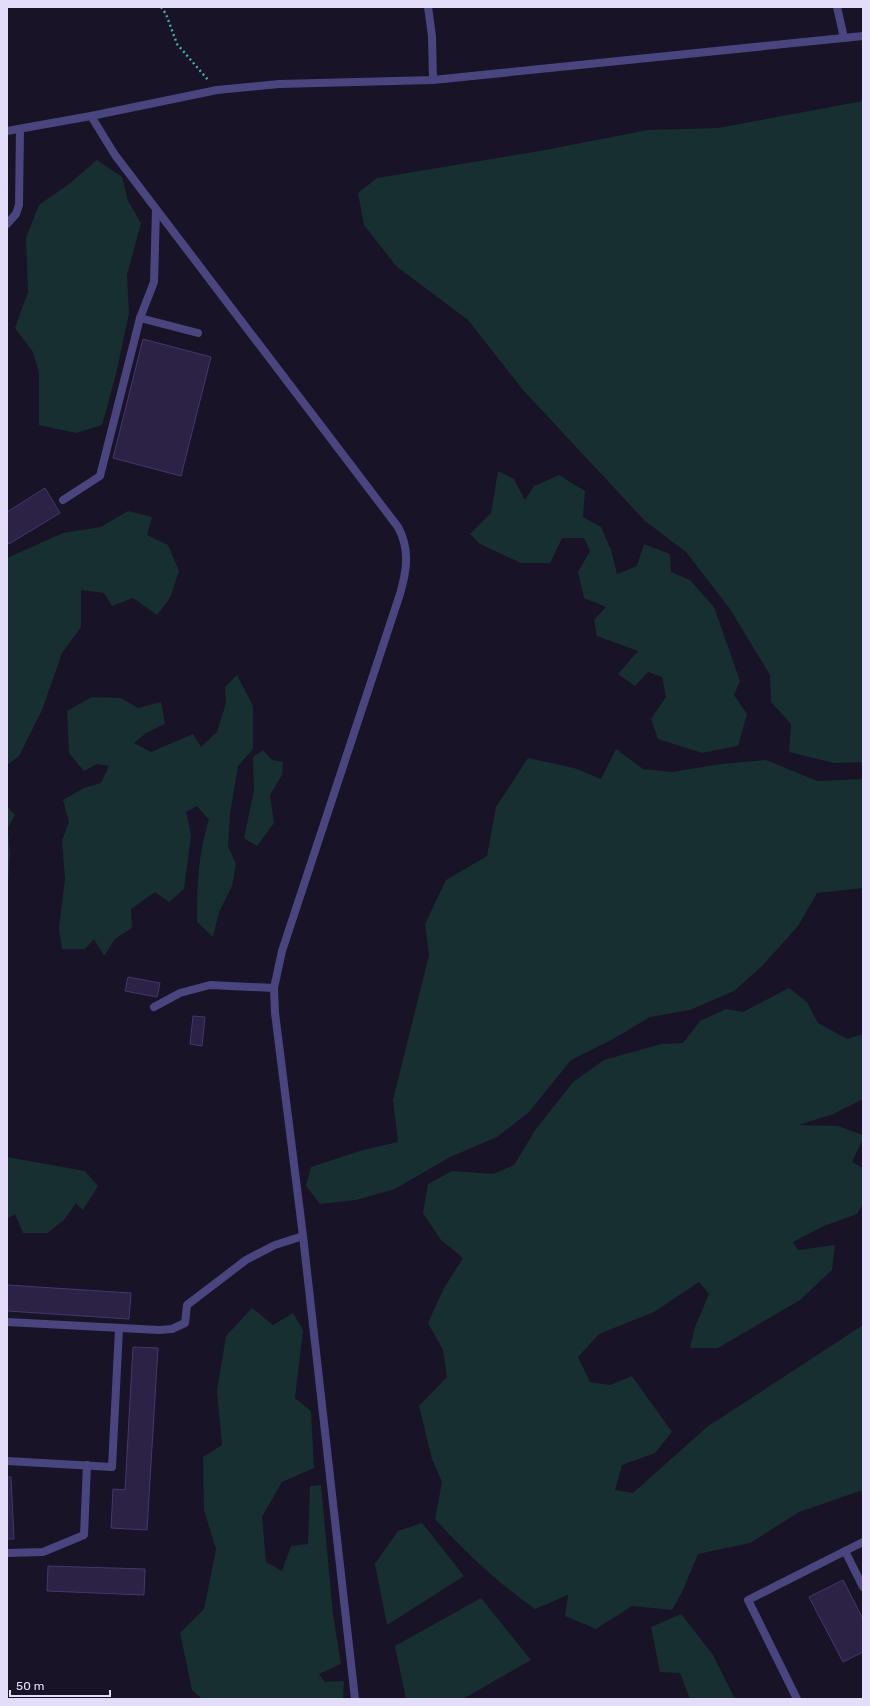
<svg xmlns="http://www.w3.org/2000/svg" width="870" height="1706" font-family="Rubik,sans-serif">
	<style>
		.green { fill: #172f30 }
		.building { fill: #2b2245; stroke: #45376e }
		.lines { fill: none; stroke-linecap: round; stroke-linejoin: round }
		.path { stroke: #41abab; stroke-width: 2.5; stroke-dasharray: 2 3; stroke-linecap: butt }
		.service { stroke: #4a457f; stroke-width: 8 }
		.minor { stroke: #4a457f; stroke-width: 8 }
		.tertiary { stroke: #4a457f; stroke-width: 8 }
	</style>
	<rect width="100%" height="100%" fill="#181327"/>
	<g class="green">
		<polygon points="863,101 863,762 834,763 789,752 791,724 771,702 770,675 730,609 686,552 645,521 523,390 468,320 396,266 364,225 358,193 377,178 540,151 648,130 718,128"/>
		<polygon points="97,160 122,177 128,201 141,223 127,275 129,313 116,374 102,425 76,433 39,425 39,373 33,352 15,328 28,292 26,238 39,205 69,184"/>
		<polygon points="498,471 514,479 525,500 534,486 559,475 585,491 583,517 601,527 611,550 617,574 637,566 644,544 670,554 671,572 690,580 714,607 740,681 734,695 747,714 738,746 702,753 658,739 651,719 666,697 662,677 648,672 635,686 618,674 638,651 597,636 594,620 606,607 584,598 578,572 590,551 584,538 562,538 550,563 521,563 480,544 470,534 491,513"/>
		<polygon points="128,511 152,517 147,535 168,545 179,571 170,598 157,615 133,598 112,606 104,593 81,590 81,627 62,653 42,710 19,756 7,765 7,558 63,533 101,527"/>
		<path d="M 237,675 L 253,706 L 253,749 L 238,766 L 230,814 L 228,846 L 236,864 L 232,886 L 219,912 L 213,937 L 197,922 C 197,886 198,853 209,820 L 197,806 L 186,812 L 191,835 L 184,889 L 169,902 L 155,892 L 131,909 L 132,928 L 115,939 L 104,956 L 94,939 L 85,949 L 62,949 L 59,928 L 65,879 L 62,841 L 69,822 L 63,800 L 84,788 L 101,783 L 109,766 L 97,764 L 84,771 L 69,753 L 67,711 L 92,697 L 121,698 L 138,708 L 161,702 L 165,724 L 146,733 L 134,743 L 151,752 L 193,734 L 201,747 L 217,732 L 226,703 L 225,687 Z"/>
		<polygon points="616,749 643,769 672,772 721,764 766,760 817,781 863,779 863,888 817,893 798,926 762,966 734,991 690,1010 650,1017 615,1038 571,1060 529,1112 497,1137 450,1157 395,1189 356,1200 320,1204 306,1186 311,1167 363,1150 398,1142 393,1100 429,955 425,924 446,880 487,856 496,807 528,758 574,768 601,779"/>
		<polygon points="263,750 272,760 283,762 282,775 270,795 274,823 257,846 244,838 254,790 253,757"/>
		<polygon points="7,806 15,815 8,828 10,855 7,899"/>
		<path d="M 789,988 L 807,1002 L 818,1023 L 847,1039 L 863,1034 L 863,1099 L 833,1114 L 799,1125 L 838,1126 L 863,1135 L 863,1139 L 852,1162 L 863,1168 L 863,1204 L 857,1214 L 824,1226 L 793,1242 L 798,1250 L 835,1245 L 832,1270 L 800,1300 L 718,1348 L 690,1348 L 695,1327 L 709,1294 L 699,1282 L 654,1312 L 599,1334 L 578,1357 L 590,1382 L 610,1385 L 632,1376 L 672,1432 L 655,1453 L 622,1465 L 615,1490 L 633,1493 L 707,1427 L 863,1325 L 863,1490 L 799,1512 L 750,1543 L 698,1554 L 682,1592 L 672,1610 L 632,1606 L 596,1629 L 565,1616 L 568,1595 L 535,1609 C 498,1583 466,1553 435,1519 L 442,1482 L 432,1459 L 419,1406 L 447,1377 L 443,1350 L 428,1323 L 444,1288 L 463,1258 L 441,1240 L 423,1213 L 428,1184 L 452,1171 L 493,1174 L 514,1165 L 536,1129 L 573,1082 L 604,1060 L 661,1044 L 683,1043 L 700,1021 L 726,1009 L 743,1012 Z"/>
		<polygon points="7,1157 85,1171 98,1186 83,1210 76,1203 64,1220 47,1233 23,1233 15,1214 7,1219"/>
		<polygon points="252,1308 273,1325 293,1313 303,1330 295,1398 311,1411 314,1468 282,1482 262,1517 266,1562 282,1571 291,1546 308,1544 310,1486 321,1485 333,1615 341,1664 319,1674 325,1682 344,1681 343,1699 202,1699 192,1690 180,1633 204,1609 216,1549 204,1510 203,1457 222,1445 217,1391 226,1336"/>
		<polygon points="422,1523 464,1576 387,1625 375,1564 398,1531"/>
		<polygon points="481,1598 531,1660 463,1699 406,1699 395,1646"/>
		<polygon points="681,1614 713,1655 735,1699 690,1699 680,1673 660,1672 651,1627"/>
	</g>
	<g class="building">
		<polygon points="143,339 211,357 181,476 113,458"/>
		<polygon points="45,488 60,513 9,544 7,541 7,512"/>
		<polygon points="128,977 160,983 157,997 125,991"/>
		<polygon points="193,1016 205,1017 202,1046 190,1044"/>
		<polygon points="7,1285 131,1293 129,1319 7,1311"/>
		<polygon points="133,1347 158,1348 147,1530 111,1528 113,1489 125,1490"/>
		<polygon points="7,1477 11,1477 14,1539 7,1539"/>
		<polygon points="48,1566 145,1569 144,1595 47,1591"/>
		<polygon points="843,1580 863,1619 863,1652 843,1662 809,1597"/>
	</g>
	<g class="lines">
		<polyline class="path" points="161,7 166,14 177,44 209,81"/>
		<g class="service">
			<polyline points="428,7 432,36 433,80"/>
			<polyline points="837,7 844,38"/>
			<polyline points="156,210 154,282 140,318 198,333"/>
			<polyline points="7,224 16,214 19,205 20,129"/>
			<polyline points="63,500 100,476 140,318"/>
			<polyline points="154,1007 180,993 210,985 274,988"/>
			<polyline points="7,1322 159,1330 172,1329 185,1323 187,1305 246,1260 275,1245 303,1236"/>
			<polyline points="7,1461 112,1467 119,1329"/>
			<polyline points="845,1551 863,1587"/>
			<polyline points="7,1553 43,1552 84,1535 87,1465"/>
			<polyline points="797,1699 748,1600 863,1542"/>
		</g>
		<path class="minor" d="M 91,116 L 115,155 L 398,527 C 410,549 407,570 400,594 L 282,951 L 274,988 L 275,1013 L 303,1236 L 355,1699"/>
		<polyline class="tertiary" points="7,131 91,116 217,90 279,84 433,80 863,36"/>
	</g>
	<rect width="870" height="1706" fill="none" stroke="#e3ddfa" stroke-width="16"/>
	<path d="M10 1690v6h100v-6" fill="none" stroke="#e3ddfa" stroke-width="2"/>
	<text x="16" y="1690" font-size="12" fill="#e3ddfa" stroke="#181327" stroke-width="3" paint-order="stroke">50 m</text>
</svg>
